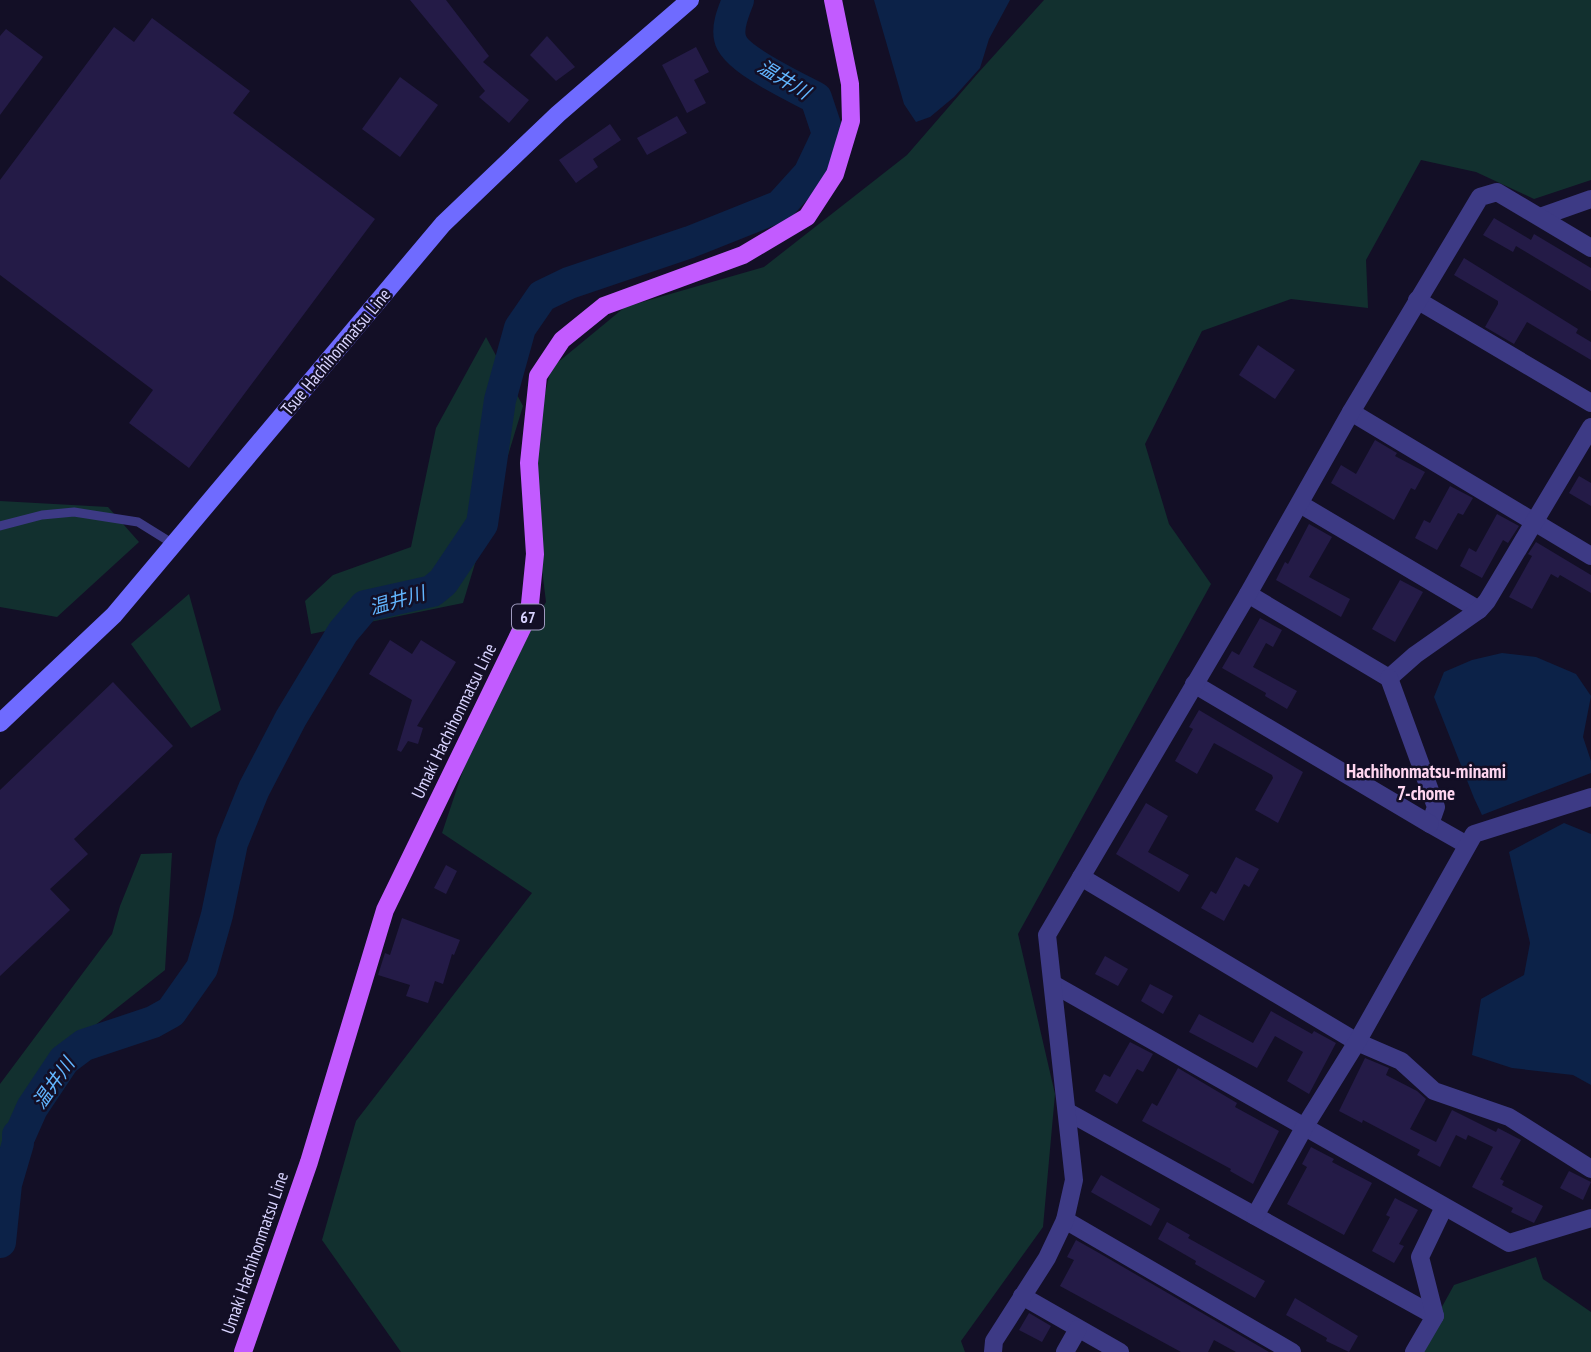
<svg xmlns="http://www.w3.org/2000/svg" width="1591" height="1352" font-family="'PT Sans Narrow','Noto Sans JP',sans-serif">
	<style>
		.green { fill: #12302f }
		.water { fill: #0c2248 }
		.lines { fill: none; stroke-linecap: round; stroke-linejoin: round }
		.river { stroke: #0c2248; stroke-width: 32 }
		.building { fill: #241b47 }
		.service { stroke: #3d3a85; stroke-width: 9 }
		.minor { stroke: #3d3a85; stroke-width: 18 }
		.secondary { stroke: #6f6bff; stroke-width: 18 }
		.primary { stroke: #c25bff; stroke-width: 18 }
		.labels { text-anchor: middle; stroke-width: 5; stroke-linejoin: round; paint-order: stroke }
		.shield { fill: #130f26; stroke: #9e99be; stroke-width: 2 }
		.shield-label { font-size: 16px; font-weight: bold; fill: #d9d4ff }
		.street-label { font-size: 18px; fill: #d9d4ff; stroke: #130f26 }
		.water-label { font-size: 19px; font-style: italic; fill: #62b6ff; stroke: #130f26 }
		.neighbourhood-label { font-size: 19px; font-weight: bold; fill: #ffd6f0; stroke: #130f26 }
	</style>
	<rect width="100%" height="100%" fill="#130f26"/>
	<g class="green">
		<polygon points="1044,0 1591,0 1591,180 1534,199 1476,172 1421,160 1366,260 1368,308 1291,299 1202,331 1145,444 1169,524 1211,584 1018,934 1055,1094 1043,1227 961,1341 965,1352 401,1352 322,1240 356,1121 532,893 442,833 486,702 546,602 529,463 551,368 625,307 764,267 907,155 979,72"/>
		<polygon points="486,337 523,406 463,603 311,634 305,601 333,575 411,547 436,428"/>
		<polygon points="0,501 108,507 139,542 57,617 0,607"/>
		<polygon points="189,594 221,710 191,728 131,644"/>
		<polygon points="172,853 165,970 84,1034 12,1163 0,1200 0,1084 112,934 120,906 141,854"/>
		<polygon points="1536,1257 1543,1279 1591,1312 1591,1352 1417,1352 1454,1285"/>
	</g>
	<g class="water">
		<polygon points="874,0 1010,0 989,39 980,68 954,97 930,117 916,122 904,104"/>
		<polygon points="1502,653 1536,657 1576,674 1591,696 1583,737 1591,761 1591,773 1482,815 1474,798 1434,697 1444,672 1472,660"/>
		<polygon points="1564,823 1591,834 1591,1085 1573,1075 1512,1068 1472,1055 1481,999 1524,975 1530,943 1509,852"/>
	</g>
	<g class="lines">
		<path class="river" d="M 0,1242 L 6,1184 L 18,1143 L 18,1135 L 20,1135 L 32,1108 L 64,1060 L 84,1045 L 153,1022 L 171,1012 L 202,968 L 217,915 L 232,843 L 254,789 L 291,718 L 343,632 L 365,606 L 432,591 L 443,582 L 482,524 L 500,400 L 520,328 L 542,296 L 569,283 L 690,242 L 780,206 L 809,174 L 828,134 L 816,98 C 796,87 734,59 730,38 C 727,25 734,11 738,0"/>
	</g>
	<g class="building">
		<polygon points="410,0 446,0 489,56 483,62 529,100 509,123 479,97 485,91"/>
		<polygon points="152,18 250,91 233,113 375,219 189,468 129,423 153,390 0,275 0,180 114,27 134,42"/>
		<polygon points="6,29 43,57 0,115 0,36"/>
		<polygon points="547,36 575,67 556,81 530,55"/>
		<polygon points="696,47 709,72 694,80 706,103 687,113 662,65"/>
		<polygon points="400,77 438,105 400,157 362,129"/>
		<polygon points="677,116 687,133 647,155 637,138"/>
		<polygon points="610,124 621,140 593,159 598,167 576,183 559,160"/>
		<polygon points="1494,218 1531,240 1534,234 1591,268 1591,291 1516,246 1513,252 1483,235"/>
		<polygon points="1464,258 1578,329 1576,333 1591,342 1591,360 1527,322 1514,344 1485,327 1498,304 1498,301 1454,275"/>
		<polygon points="1258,345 1295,370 1275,399 1239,375"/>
		<polygon points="1375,440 1397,453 1395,456 1425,472 1415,490 1411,488 1394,520 1331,483 1341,465 1356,474"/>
		<polygon points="1579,476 1591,483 1591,506 1569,493"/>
		<polygon points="1450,486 1473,498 1463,515 1458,513 1437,550 1415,538 1424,520 1430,523"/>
		<polygon points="1497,514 1519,526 1508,543 1503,540 1482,578 1460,566 1469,548 1476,552"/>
		<polygon points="1309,524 1332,537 1309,577 1350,599 1341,617 1276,580 1285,562 1288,564"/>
		<polygon points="1536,542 1591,575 1591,593 1560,575 1558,578 1551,574 1532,609 1509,597 1532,556 1528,554"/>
		<polygon points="1400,580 1423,592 1395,642 1372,629"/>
		<polygon points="1260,618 1282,630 1273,647 1266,643 1253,667 1297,691 1287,709 1265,696 1266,693 1222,668 1232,651 1239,655"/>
		<polygon points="390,640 412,654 421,640 456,662 417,726 423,728 418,744 408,741 401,752 397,750 412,700 369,674"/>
		<polygon points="113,682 173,746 74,839 88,854 50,889 70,910 0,976 0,790"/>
		<polygon points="1199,710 1303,772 1278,823 1255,810 1273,778 1272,775 1214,743 1197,774 1175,761 1193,729 1189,727"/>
		<polygon points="1146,803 1168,816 1148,852 1189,875 1179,892 1116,854"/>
		<polygon points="1236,857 1259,869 1249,887 1244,884 1224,921 1201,908 1211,891 1216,894"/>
		<polygon points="446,865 457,871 446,894 434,888"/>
		<polygon points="402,918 460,940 454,955 452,954 443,984 435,981 428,1003 406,996 410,985 378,975 385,953 390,955"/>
		<polygon points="1105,956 1128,969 1118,986 1095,974"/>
		<polygon points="1150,984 1173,996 1163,1014 1141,1001"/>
		<polygon points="1271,1011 1312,1034 1314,1031 1336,1043 1309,1094 1287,1081 1303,1052 1275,1036 1257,1068 1189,1032 1199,1014 1253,1043"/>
		<polygon points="1130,1042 1153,1054 1143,1072 1137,1069 1117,1104 1095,1091 1104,1074 1110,1077"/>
		<polygon points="1365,1058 1389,1068 1386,1075 1417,1091 1426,1099 1410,1129 1436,1142 1452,1110 1496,1132 1498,1128 1521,1140 1500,1179 1504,1181 1502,1185 1543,1206 1534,1223 1511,1212 1513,1208 1472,1187 1493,1147 1468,1135 1466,1140 1456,1135 1440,1167 1417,1155 1420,1150 1363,1120 1362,1123 1339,1111"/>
		<polygon points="1178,1068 1237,1103 1235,1107 1279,1131 1253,1184 1230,1171 1231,1169 1142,1121 1152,1103 1157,1106"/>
		<polygon points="1311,1147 1334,1159 1332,1162 1372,1183 1344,1235 1287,1204 1307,1167 1302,1164"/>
		<polygon points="1569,1171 1591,1182 1583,1200 1560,1188"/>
		<polygon points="1101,1175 1160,1209 1151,1226 1091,1192"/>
		<polygon points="1395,1198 1418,1210 1399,1244 1404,1246 1394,1263 1372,1251 1390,1217 1386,1215"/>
		<polygon points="1167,1222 1190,1235 1188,1238 1265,1281 1255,1298 1195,1264 1196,1261 1158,1239"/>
		<polygon points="1076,1240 1099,1253 1269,1352 1236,1352 1214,1340 1208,1352 1181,1352 1060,1286 1074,1260 1067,1257"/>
		<polygon points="1295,1298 1358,1336 1349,1352 1326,1341 1327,1338 1286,1315"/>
		<polygon points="1029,1313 1051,1326 1042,1342 1019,1330"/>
	</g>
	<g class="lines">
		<polyline class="service" points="0,526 42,515 74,512 138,522 175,545"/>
		<g class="minor">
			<polyline points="1540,217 1591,199"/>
			<polyline points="1417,300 1591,403"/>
			<polyline points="1351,412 1591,556"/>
			<polyline points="1300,504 1479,610"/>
			<polyline points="1248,594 1389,678 1415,655 1479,610 1487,601 1591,427"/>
			<polyline points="1389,678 1436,807 1430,824 1467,845"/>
			<polyline points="1194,684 1430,824"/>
			<polyline points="1081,877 1357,1042 1401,1061 1434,1091 1509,1117 1591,1169"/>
			<polyline points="1053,984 1509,1243 1591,1218"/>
			<polyline points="1068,1112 1435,1316"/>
			<polyline points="1255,1216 1305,1126 1357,1042 1474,834 1591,797"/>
			<polyline points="1065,1220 1292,1352"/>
			<polyline points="1022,1296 1120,1352"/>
			<polyline points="993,1352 994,1341 1047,1258 1065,1220 1074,1180 1047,935 1248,594 1351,412 1480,197 1497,192 1591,248"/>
			<polyline points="1065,1352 1078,1329"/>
			<polyline points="1414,1352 1435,1316 1420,1257 1444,1207"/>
		</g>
		<polyline class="secondary" points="0,723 114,615 443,224 558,114 690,0"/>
		<polyline class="primary" points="243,1352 309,1162 385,910 529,614 535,554 529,463 538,376 562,340 604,306 743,255 807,217 835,174 851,121 850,84 833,0"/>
	</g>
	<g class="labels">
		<rect class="shield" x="512" y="604.5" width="32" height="25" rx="5"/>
		<g class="shield-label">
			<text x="528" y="623">67</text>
		</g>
		<g class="street-label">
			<text transform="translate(336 352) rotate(-50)" y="6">Tsue Hachihonmatsu Line</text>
			<text transform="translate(454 721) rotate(-64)" y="6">Umaki Hachihonmatsu Line</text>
			<text transform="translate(255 1253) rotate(-71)" y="6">Umaki Hachihonmatsu Line</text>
		</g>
		<g class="water-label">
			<text transform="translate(784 79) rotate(31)" y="7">温井川</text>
			<text transform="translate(397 600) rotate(-16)" y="7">温井川</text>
			<text transform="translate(53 1083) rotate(-55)" y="7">温井川</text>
		</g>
		<g class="neighbourhood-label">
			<text x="1426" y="778">Hachihonmatsu-minami<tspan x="1426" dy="22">7-chome</tspan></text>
		</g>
	</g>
</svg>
